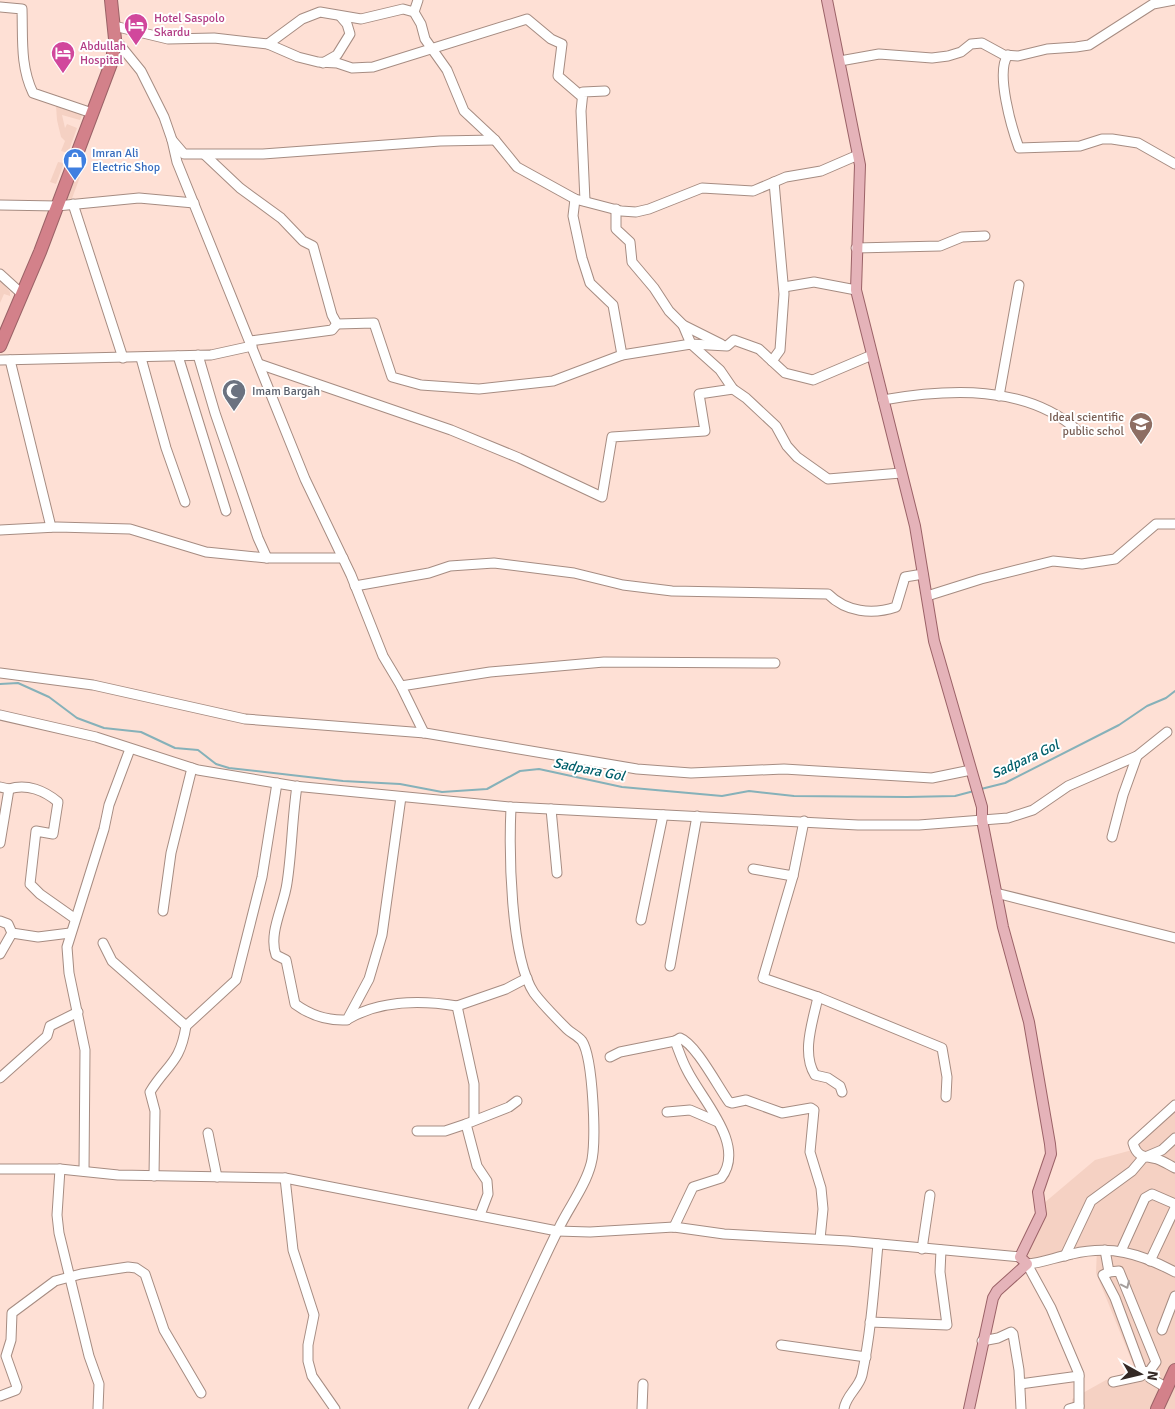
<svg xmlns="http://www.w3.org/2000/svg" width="1175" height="1409" font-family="Signika,sans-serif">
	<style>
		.built { fill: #f5d1c3 }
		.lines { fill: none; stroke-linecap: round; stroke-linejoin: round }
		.stream { stroke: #86b1b9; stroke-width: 2 }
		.minor-casing { stroke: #a68c82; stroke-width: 11 }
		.major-casing { stroke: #9b6267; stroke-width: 12 }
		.highway-casing { stroke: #9b6267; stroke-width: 14 }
		.minor { stroke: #fff; stroke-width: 9 }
		.major { stroke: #e5b3b9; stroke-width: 10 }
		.highway { stroke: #d3818a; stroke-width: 12 }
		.oneway { stroke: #a49f9d }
		.labels { text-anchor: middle; stroke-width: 4; stroke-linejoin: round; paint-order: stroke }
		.hotel-label { font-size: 12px; fill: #b23c85; stroke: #fff; text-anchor: start }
		.shop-label { font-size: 12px; fill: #366cbe; stroke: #fff; text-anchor: start }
		.worship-label { font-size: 12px; fill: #5b616d; stroke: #fff; text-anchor: start }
		.education-label { font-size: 12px; fill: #785e54; stroke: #fff; text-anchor: end }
		.water-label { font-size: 14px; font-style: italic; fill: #005f6b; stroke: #fff }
	</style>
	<rect width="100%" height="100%" fill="#fee0d5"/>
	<g class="built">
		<polygon points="56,106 83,113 80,120 62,115 65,128 67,124 77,128 68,153 61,151 65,141 61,137 57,120"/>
		<polygon points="58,162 64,163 56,184 50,182"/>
		<polygon points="73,175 80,177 71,201 64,198"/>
		<polygon points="0,280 10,292 10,296 4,294 0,303"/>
		<polygon points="1175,1102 1175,1409 1072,1409 1072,1399 1106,1380 1135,1369 1096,1273 1097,1248 1019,1262 1015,1256 1037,1209 1095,1160 1136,1149"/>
	</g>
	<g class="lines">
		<g class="stream">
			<polyline points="0,684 18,683 49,697 77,718 104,728 141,732 175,748 198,750 216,764 229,768 343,781 400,784 442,792 487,789 520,771 539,769 622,787 722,796 749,791 794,796 907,797 955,796 974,791"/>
			<polyline points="981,789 1005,783 1119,725 1147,706 1166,698 1175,691"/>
		</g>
		<g class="minor-casing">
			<g id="minor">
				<path d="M 0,7 L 22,9 C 23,38 20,66 33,93 L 92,113"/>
				<polyline points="414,12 418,0"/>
				<polyline points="114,26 168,39 214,38 268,44 302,19 320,12 361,19 403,9 414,12 421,24 425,39 447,70 464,111 495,140 517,167 575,199 621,211 636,212 649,209 702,188 753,191 786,177 821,171 858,155"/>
				<polyline points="115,39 141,71 164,117 172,140 184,154 263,154 440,141 495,140"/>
				<polyline points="268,44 298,57 318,62 337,63 352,68 373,67 527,19 551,39 562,44 558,76 580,95"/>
				<path d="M 1008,55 C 995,72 1012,129 1019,148 L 1080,146 L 1102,139 L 1112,139 L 1138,143 L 1175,164"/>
				<polyline points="840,61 879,54 932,58 948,56 961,52 971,44 982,43 1004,55 1018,56 1047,49 1076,47 1089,45 1153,4 1175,0"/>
				<polyline points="323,63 337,55 350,34 347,24 341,17"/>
				<polyline points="172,140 177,162 305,479 351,575 383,656 401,686 490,672 604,662 775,663"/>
				<polyline points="205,155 240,188 281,218 303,241 313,246 332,315 337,324 374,323 392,377 421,385 479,389 553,381 622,355 691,344 720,370 733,389 746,398 776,426 787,446 797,457 828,479 901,473"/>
				<polyline points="575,199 573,216 582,258 590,283 613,305 622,355"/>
				<polyline points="585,201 581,111 583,92 605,91"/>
				<polyline points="73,204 123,358"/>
				<polyline points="0,205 57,206 139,198 194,203"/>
				<polyline points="616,209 616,229 630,242 632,262 654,288 669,311 683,325 721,344"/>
				<polyline points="856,248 940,246 962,237 985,236"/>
				<polyline points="0,274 22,294"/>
				<polyline points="784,287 814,282 856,290"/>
				<polyline points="683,325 691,344 727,346 734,340 759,349 785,373 813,380 872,355"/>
				<polyline points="250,341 332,330 337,324"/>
				<polyline points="198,355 215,413 258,538 267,558"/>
				<polyline points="178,356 226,511"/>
				<polyline points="141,358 166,448 185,502"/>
				<polyline points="0,360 211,355 252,346"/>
				<polyline points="10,360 51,527"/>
				<polyline points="772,361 780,350 784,294 774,182"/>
				<polyline points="259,364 451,430 519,458 602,497 612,437 705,431 699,394 733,389"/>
				<polyline points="999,396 1019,285"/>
				<path d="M 883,400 C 947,389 1027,384 1078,431"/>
				<polyline points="0,530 57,527 130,529 206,552 267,558 343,558"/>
				<path d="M 355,586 L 429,573 L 450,566 L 494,563 L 574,573 L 623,585 L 672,591 L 828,594 C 846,612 872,615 896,607 L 905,577 L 923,574"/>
				<polyline points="927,596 981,579 1053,561 1082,564 1115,559 1156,524 1175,524"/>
				<polyline points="0,673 93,685 245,719 425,733 637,769 691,773 784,769 932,778 971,770"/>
				<polyline points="401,686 424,733"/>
				<polyline points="0,715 96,737 198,770 294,786 511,807 858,825 919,825 1008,818 1033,810 1068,786 1137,756 1167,732"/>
				<path d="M 297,786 C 292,819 292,851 287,883 C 284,906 268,933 276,955 L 286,960 L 295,1004 C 310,1015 328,1021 347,1020 L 369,979 L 382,935 L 401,797"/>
				<polyline points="0,787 9,789 0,843"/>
				<path d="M 9,789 C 27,783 45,791 58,802 L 53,834 L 36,831 L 30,884 L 40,894 L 74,918"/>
				<polyline points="551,809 557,873"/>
				<polyline points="1112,837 1123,795 1137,756"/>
				<polyline points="753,869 793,876 804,821"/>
				<polyline points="793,876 763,978 818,997 942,1048 947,1077 946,1097"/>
				<polyline points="996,893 1175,938"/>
				<polyline points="163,911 171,853 192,768"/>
				<polyline points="641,920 663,815"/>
				<polyline points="0,921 8,924 12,933 38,937 70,933"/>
				<path d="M 103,943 L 112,961 L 186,1026 C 180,1064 167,1064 150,1092 L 155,1111 L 154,1176"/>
				<polyline points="0,954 12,933"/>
				<polyline points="670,966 697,816"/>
				<path d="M 818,997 C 813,1021 801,1053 815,1075 L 828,1078 L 840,1086 L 842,1092"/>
				<path d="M 348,1019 C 381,1000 420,1000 457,1006"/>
				<polyline points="186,1026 236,980 262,877 277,783"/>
				<polyline points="610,1057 620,1052 675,1041"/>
				<polyline points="0,1078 47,1036 50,1026 78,1012"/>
				<path d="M 1175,1105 L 1133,1143 C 1137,1158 1145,1156 1157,1159 C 1163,1161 1169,1165 1175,1168"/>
				<polyline points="667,1112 690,1110 718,1122"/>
				<polyline points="474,1119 474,1084 457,1006 506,989 527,978"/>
				<polyline points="417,1131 445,1131 466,1124"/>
				<polyline points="208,1133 217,1177"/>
				<polyline points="0,1169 60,1169 118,1175 285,1178 557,1231 590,1232 674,1227 724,1234 848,1241 1020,1257"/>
				<polyline points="60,1169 57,1215 59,1233 89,1356 99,1384 98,1409"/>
				<polyline points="84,1171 85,1050 69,973 67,947 104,829 109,805 130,749"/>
				<polyline points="285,1178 293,1250 314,1315 308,1345 308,1361 312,1376 335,1409"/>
				<polyline points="480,1215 488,1194 487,1181 477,1166 466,1124 509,1107 517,1101"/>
				<path d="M 674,1227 L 693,1187 L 721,1178 C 747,1145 701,1099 687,1070 C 682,1061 679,1051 675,1041 L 680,1038 C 696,1044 718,1087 729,1102 L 732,1103 L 746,1100 L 782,1113 L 811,1108 L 814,1110 L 810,1152 L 821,1188 L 823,1209 L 820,1239"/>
				<polyline points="922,1249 930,1195"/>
				<polyline points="1105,1250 1109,1272 1119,1271 1156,1362 1149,1372 1150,1378 1167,1388"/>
				<polyline points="1121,1251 1145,1198 1152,1194 1175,1204"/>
				<polyline points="1065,1256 1091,1201 1132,1171 1143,1158 1162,1150 1175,1138"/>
				<polyline points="1150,1261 1175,1208"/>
				<polyline points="1109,1272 1103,1275 1115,1298 1142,1371 1149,1372"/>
				<polyline points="870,1322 947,1325 940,1272 941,1250"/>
				<polyline points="1162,1330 1175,1296"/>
				<polyline points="982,1341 998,1338 1011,1332 1013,1334 1019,1370 1021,1409"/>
				<polyline points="781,1345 866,1357"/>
				<polyline points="1113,1382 1141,1376 1144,1374 1142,1371"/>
				<polyline points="1020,1384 1079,1376"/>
				<polyline points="0,1396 16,1390 17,1387 6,1356 11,1340 12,1313 55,1281 81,1274 128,1267 136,1268 145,1274 164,1330 201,1393"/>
				<path d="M 473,1409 C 504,1350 529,1288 559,1228 C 569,1207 585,1187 591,1164 C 597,1144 593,1058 582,1041 C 578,1036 571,1033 567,1029 C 556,1018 543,1005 534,993 C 510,957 509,851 511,807"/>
				<polyline points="642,1409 643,1384"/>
				<path d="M 844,1409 C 846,1395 859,1388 862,1375 C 871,1332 874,1288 878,1244"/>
				<polyline points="1069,1409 1079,1406"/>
				<path d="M 1079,1409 L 1079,1374 L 1051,1308 L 1027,1264 C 1042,1263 1056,1257 1072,1254 C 1111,1245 1139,1253 1175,1272"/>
			</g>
		</g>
		<g class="major-casing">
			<polyline id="major" points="827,0 860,165 856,290 915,526 934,641 982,807 982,820 1003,927 1029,1022 1050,1144 1051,1154 1038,1192 1041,1214 1020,1257 1027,1264 997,1291 993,1298 969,1409"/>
		</g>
		<g class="highway-casing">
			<g id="highway">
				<polyline points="0,346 40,252 112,61 115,39 111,0"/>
				<polyline points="1157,1409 1175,1370"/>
			</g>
		</g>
		<use href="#minor" class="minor"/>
		<use href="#major" class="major"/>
		<use href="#highway" class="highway"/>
	</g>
	<defs><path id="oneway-chevron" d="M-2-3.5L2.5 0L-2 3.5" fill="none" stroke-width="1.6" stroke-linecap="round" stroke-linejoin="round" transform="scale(1.25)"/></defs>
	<use class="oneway" href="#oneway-chevron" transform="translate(1126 1285) rotate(65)"/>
	<defs>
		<g id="hotel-pin" transform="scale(1.25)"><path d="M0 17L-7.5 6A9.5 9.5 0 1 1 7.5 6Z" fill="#d1479c" stroke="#fff"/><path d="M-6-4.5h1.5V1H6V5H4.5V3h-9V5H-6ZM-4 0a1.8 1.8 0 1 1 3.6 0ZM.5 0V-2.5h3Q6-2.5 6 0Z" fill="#fff"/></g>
		<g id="shop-pin" transform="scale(1.25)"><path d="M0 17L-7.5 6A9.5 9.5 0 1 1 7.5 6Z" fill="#3f7fe0" stroke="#fff"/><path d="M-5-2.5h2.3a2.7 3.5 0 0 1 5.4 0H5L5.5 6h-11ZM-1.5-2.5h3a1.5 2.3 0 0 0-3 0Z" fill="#fff"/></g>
		<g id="mosque-pin" transform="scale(1.25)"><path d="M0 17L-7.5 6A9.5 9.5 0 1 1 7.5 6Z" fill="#6b7280" stroke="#fff"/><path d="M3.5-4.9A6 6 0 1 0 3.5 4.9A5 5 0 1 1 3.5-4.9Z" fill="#fff"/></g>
		<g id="school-pin" transform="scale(1.25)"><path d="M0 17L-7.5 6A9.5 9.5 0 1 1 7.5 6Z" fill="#8d6e63" stroke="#fff"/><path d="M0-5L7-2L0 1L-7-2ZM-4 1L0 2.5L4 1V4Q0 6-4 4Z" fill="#fff"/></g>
	</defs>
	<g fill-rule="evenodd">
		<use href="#hotel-pin" x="136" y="25"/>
		<use href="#hotel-pin" x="63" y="53"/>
		<use href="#shop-pin" x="75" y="160"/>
		<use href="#mosque-pin" x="234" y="391"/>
		<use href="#school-pin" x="1141" y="424"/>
	</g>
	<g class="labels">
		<g class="hotel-label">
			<text x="154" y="22">Hotel Saspolo<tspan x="154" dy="14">Skardu</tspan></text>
			<text x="80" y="50">Abdullah<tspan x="80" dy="14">Hospital</tspan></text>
		</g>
		<g class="shop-label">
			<text x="92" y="157">Imran Ali<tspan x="92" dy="14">Electric Shop</tspan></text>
		</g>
		<g class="worship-label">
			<text x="252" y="395">Imam Bargah</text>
		</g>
		<g class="education-label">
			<text x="1124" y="421">Ideal scientific<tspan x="1124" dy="14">public schol</tspan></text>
		</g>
		<g class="water-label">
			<text transform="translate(1025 759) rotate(-25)" y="5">Sadpara Gol</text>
			<text transform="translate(589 769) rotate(11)" y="5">Sadpara Gol</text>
		</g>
	</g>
	<g transform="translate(1140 1374) rotate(98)" stroke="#ffffff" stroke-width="4" paint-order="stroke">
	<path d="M0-4L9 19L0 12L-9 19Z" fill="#342925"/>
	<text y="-8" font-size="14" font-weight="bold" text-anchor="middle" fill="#342925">N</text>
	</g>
</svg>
